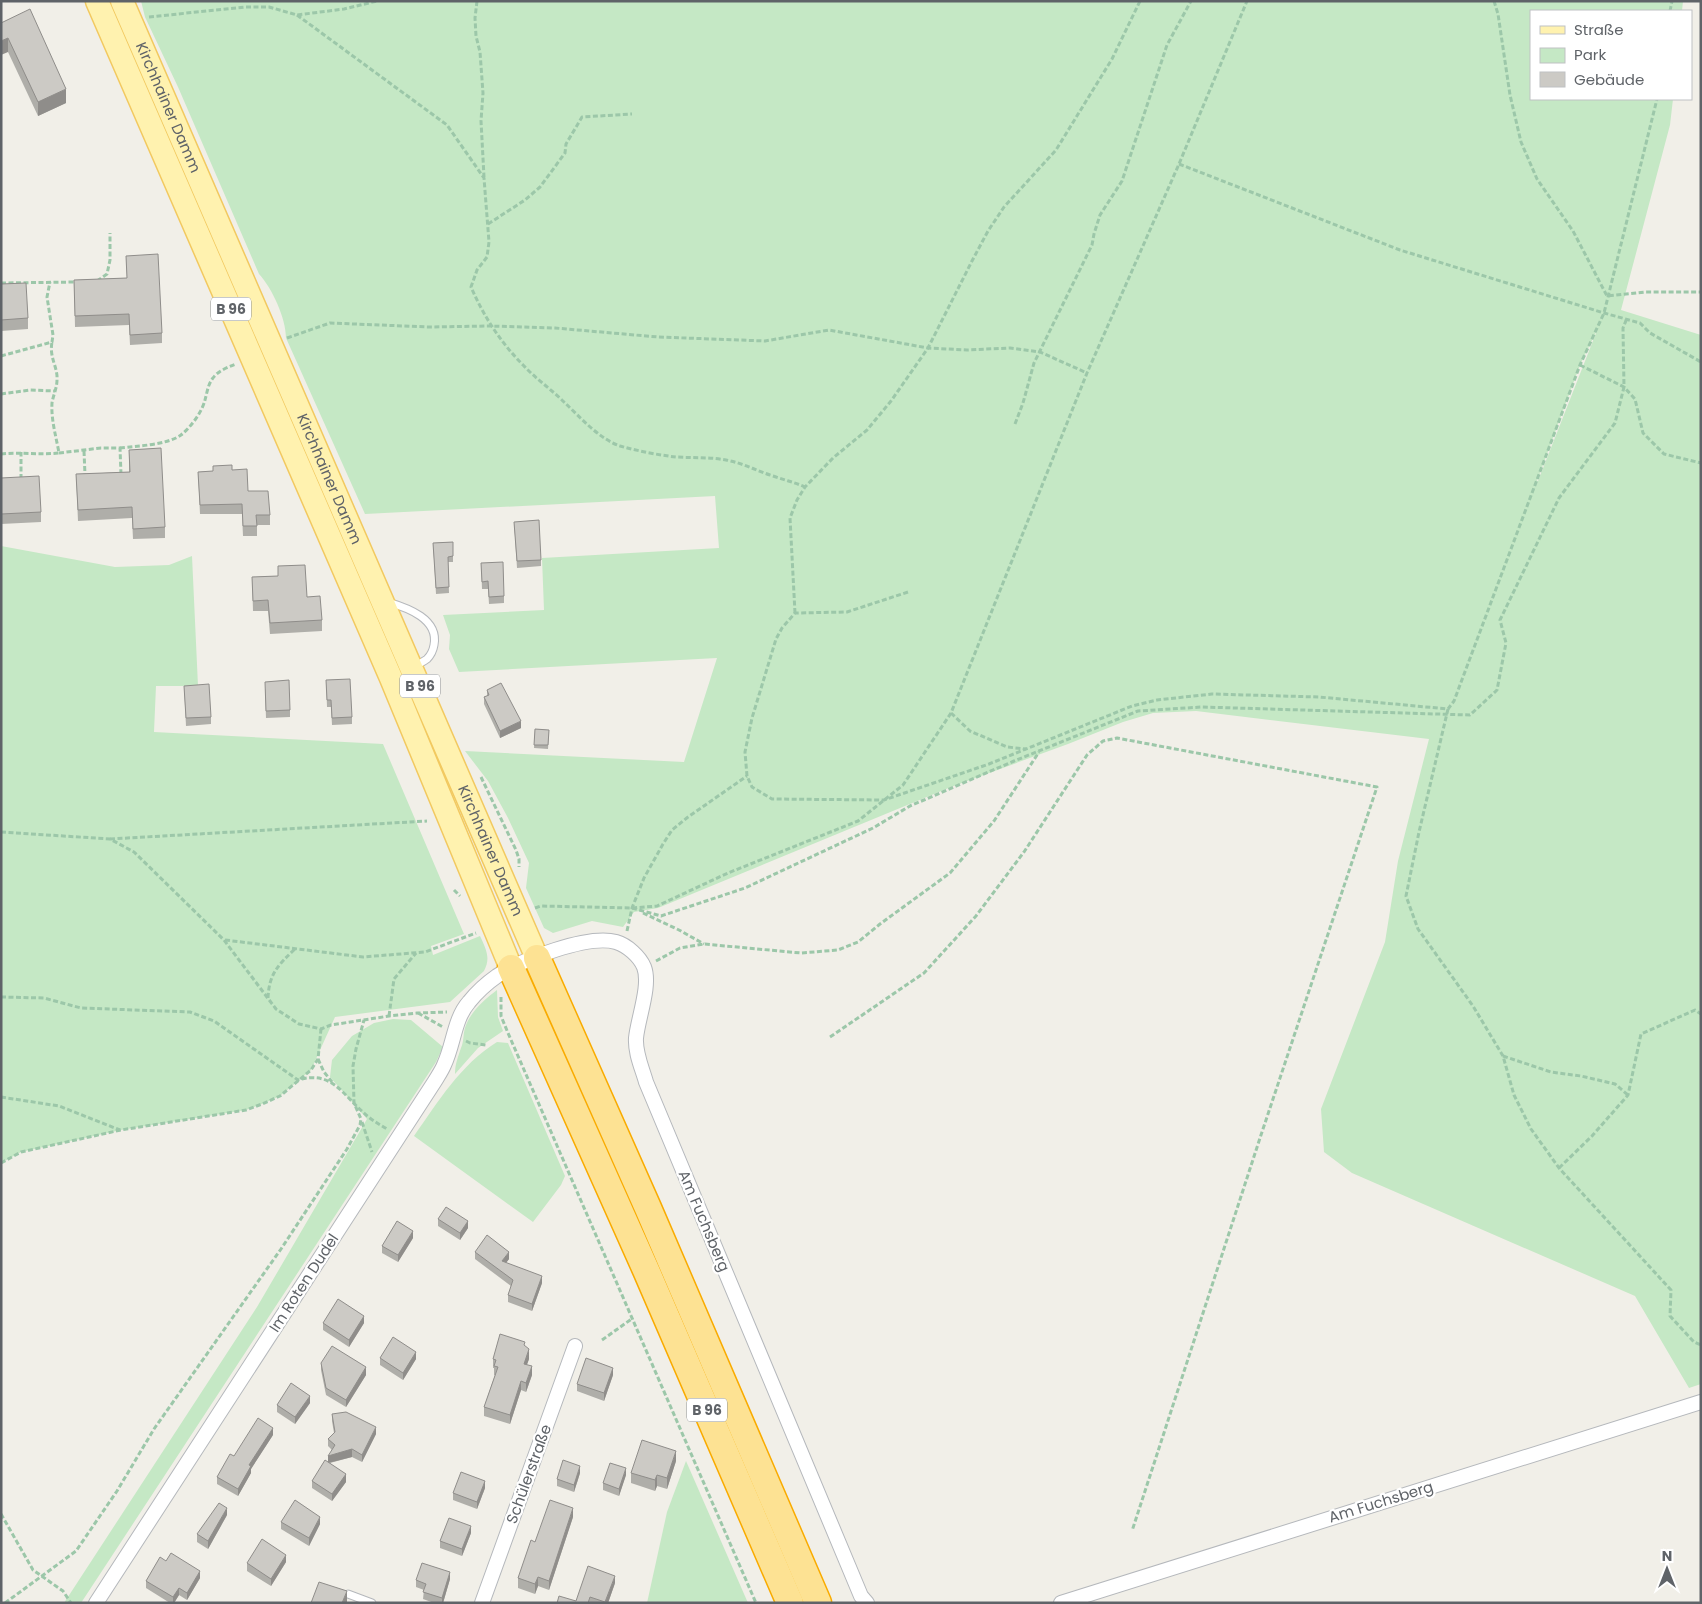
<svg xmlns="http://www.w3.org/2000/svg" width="1702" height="1604" font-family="Poppins,sans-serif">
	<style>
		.green { fill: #c5e8c5; fill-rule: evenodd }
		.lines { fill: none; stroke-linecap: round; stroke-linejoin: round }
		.lane-casing { stroke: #b5b8bc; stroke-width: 9 }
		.street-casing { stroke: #b5b8bc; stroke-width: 16 }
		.primary-casing { stroke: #f2c960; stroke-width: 25 }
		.highway-casing { stroke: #f9ab00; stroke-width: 29 }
		.path { stroke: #9cc7a9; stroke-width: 3; stroke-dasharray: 5 2.5; stroke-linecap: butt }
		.lane { stroke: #fff; stroke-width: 7 }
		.street { stroke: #fff; stroke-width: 14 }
		.primary { stroke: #fff2af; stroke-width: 22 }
		.highway { stroke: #fde293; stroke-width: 26 }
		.wall { fill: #afaea9 }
		.shaded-wall { fill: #8f8d8a }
		.building { fill: #cccac5; stroke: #8f8d8a }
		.labels { text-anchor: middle; stroke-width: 4.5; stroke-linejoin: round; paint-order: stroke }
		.shield { fill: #fff; stroke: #8f9295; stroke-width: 1 }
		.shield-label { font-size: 14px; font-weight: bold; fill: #5f6368 }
		.street-label { font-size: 15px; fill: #5f6368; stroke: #fff }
	</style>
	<rect width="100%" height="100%" fill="#f1efe8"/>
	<g class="green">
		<path d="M 141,1 L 1683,1 L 1682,11 L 1531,11 L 1531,99 L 1673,99 L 1670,125 L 1621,310 L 1701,335 L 1701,1384 L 1689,1388 L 1635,1296 L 1352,1173 L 1324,1152 L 1321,1109 L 1385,942 L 1398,861 L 1429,739 L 1196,711 L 1153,713 L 1123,722 L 1068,744 L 951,787 L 658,908 L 634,912 L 623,927 L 592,921 L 553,933 L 544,928 L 526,888 L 529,863 L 508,818 L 488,781 L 465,751 L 684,762 L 717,658 L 459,672 L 449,649 L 450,635 L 443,615 L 544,610 L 542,558 L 719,548 L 715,496 L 365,514 L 286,338 C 286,318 272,288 259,274 L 178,87 L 145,17 ZM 1598,328 L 1538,481 L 1537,481 L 1580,365 Z"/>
		<path d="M 1,546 L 115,567 L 169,565 L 192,556 L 198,686 L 156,686 L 154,732 L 383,744 L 464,934 L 431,946 L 433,955 L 480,936 C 486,949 491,958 484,971 L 450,1002 L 335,1017 L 311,1070 L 280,1096 L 262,1104 L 246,1110 L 121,1130 L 21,1152 L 1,1163 Z"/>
		<path d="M 497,990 L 498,1017 L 503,1031 L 478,1048 L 455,1074 C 455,1064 458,1057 461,1048 C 464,1041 463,1035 465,1028 C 470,1012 484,1000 497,990 Z"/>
		<polygon points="393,1019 411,1020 443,1047 436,1062 81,1603 64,1603 257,1307 367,1119 330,1077 332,1060 352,1036 374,1023"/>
		<path d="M 497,1042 L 508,1043 L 565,1176 L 561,1185 L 533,1222 L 414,1136 C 438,1102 460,1065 497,1042 Z"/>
		<polygon points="686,1461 748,1603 647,1603 667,1512"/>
	</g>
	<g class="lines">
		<g class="lane-casing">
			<g id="lane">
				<path d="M 388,602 C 408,608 439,619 434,645 C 433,651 431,655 427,659 C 423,662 418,664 414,667"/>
				<polyline points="348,1594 372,1603"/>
			</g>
		</g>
		<g class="street-casing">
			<g id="street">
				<path d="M 96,1603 L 435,1081 C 438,1076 442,1070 444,1065 C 454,1044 454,1019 469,1002 C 477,992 487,983 497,976 C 521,960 588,934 616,942 C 627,945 640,957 644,967 C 651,985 638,1018 636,1038 C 635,1053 642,1068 646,1082 L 861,1596 L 867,1603"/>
				<polyline points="482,1603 575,1346"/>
				<polyline points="1061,1603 1701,1402"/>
			</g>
		</g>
		<g class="primary-casing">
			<g id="primary">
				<path d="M 97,1 L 391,678 C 431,774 470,871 511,968"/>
				<path id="s1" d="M 122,1 L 537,958"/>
			</g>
		</g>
		<g class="highway-casing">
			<g id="highway">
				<polyline points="537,958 648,1208 818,1603"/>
				<polyline points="511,968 646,1270 790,1603"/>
			</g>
		</g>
		<g class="path">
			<polyline points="477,1 475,18 476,36 480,52 483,93 481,121 484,177"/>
			<polyline points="1494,1 1498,14 1510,95 1521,142 1537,179 1573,231 1607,296 1645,292 1701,292"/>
			<polyline points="1670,11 1672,1"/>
			<path d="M 297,15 L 447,125 L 484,178 L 489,242 L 487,257 L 477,270 L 471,287 C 484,317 501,343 524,366 C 536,379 551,389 564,402 C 579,416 599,439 620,446 C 638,451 658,455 676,457 C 693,458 710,457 726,460 C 743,463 757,471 773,476 C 784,480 794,482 805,487"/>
			<polyline points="149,17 245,7 269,7 297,15 344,9 377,1"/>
			<polyline points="1179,164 1400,250 1604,313 1640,323 1650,333 1701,362"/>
			<polyline points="488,224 525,200 540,187 565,153 566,144 582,117 632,114"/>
			<polyline points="97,281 107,274 110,260 110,233"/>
			<polyline points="1,283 78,282"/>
			<polyline points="287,338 330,323 429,327 490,326 555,328 658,337 765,341 829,330 928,348 967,350 1010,348 1040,352 1087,373"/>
			<polyline points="1,356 52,342 53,335 47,297 50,282"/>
			<polyline points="1580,365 1624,387 1635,399 1643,433 1664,454 1701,463"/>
			<polyline points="1,394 30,390 55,391"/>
			<polyline points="1015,424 1023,403 1034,363 1092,245 1094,234 1100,215 1122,181 1167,45 1191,1"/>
			<path d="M 120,448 C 137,446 167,445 181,435 C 191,427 202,412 205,400 C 207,393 208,384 213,378 C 218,371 228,367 236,364"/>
			<polyline points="84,451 85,475"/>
			<polyline points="59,453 101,448 120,448 121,474"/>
			<path d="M 1,454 C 21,452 40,455 59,453 C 56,436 51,420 52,403 C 53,396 57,388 57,380 C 58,367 49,358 52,342"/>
			<polyline points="21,479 21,452"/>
			<polyline points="908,592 847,612 795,613 782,628 776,639 752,718 745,752 747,776 752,787 772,799 884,800 989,764 1132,706 1157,700 1212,694 1319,697 1448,709 1454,701 1580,365 1604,313 1657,99"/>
			<polyline points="795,613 790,518 797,500 805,487 833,458 867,430 891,401 928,348 972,261 988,231 1004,207 1056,150 1112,59 1140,1"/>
			<polyline points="1448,709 1419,832 1406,896 1418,929 1473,1006 1503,1056 1514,1095 1531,1129 1559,1168 1671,1290 1670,1316 1694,1342 1701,1345"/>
			<polyline points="951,713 970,731 1007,747 1026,749"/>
			<polyline points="481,777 516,850 519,859 519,867"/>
			<polyline points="1,832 110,839 134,852 224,940 276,1009 299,1024 321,1029 331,1025 389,1016 417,1013 447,1012"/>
			<polyline points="110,839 427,821"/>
			<polyline points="454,890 460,896"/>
			<polyline points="535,908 541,906 632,908 657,906 728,873 858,821 903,785 951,713 1087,373 1179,164 1247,1"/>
			<polyline points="632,908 661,916 745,888 873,828 910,806 1014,761 1138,711 1202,707 1470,715 1497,690 1506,643 1500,620 1559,498 1615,423 1624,387 1623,328 1627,318"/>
			<polyline points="643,913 679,930 704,944"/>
			<polyline points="627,931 632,908 644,878 663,844 672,830 688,817 747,776"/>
			<polyline points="225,940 363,957 425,952 476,933"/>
			<polyline points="656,961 680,948 704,944 801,953 838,950 858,942 880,924 950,873 994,821 1039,752"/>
			<path d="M 1,997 L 44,998 L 81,1008 L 190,1012 L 214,1021 L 298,1080 C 332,1070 342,1094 364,1113 C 371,1120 379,1124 387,1129"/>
			<polyline points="501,997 501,1016 508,1033 756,1603"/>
			<path d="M 268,998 C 269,974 278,965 295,949"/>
			<polyline points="418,1013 443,1027"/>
			<polyline points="389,1016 394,979 416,953"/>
			<polyline points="830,1037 924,973 976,916 1024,852 1087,755 1103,741 1117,738 1377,787 1261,1135 1132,1531"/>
			<polyline points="466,1041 470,1043 486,1045"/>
			<polyline points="1503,1056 1551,1072 1581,1076 1615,1084 1628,1095"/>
			<polyline points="318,1059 324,1072 332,1082"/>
			<polyline points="1,1097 59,1106 120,1130"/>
			<polyline points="362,1122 372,1152"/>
			<polyline points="1,1163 21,1152 121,1130 246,1110 262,1104 280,1096 311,1070 318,1059 321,1029"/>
			<polyline points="1559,1168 1592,1136 1628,1095 1641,1034 1695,1010 1701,1014"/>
			<polyline points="602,1340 633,1318"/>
			<polyline points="1,1514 33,1570 63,1591 71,1603"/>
			<polyline points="5,1603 76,1551 117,1491 154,1429 281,1249 347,1149 360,1125 361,1119 354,1103 353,1066 356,1049 364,1020"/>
		</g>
		<use href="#lane" class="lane"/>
		<use href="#street" class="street"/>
		<use href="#primary" class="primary"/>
		<use href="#highway" class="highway"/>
	</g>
	<g class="wall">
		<polygon points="1,23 66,103 38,116 8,52"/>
		<polygon points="126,256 162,333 162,343 130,345 129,325 75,327 74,280 127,278"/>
		<polygon points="1,284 28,318 28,329 1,331"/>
		<polygon points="129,450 165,527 165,538 133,539 132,518 78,521 76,474 129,472"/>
		<polygon points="232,470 248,491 270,515 270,525 257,525 257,536 243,536 242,514 200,514 198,472"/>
		<polygon points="1,478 41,512 41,522 1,524"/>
		<polygon points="514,522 541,560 541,566 517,568"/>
		<polygon points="453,542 453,562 448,562 449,593 436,594 433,543"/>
		<polygon points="481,563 504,596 504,603 489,604 488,589 482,589"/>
		<polygon points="278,566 307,597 322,620 322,631 270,634 268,611 253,611 252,577 278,576"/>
		<polygon points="326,680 352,717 352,724 332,725 331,707 327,707"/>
		<polygon points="184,686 211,717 211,724 186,726"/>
		<polygon points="265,689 290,710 290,717 266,718"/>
		<polygon points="487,690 521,728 500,738 484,704 484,697 487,696"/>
		<polygon points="535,729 549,730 548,749 534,748"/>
		<polygon points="438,1219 468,1228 460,1240 438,1226"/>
		<polygon points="413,1238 398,1262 382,1253 382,1246"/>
		<polygon points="475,1252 509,1259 506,1263 542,1283 532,1311 508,1302 508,1295 511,1286 475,1259"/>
		<polygon points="323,1323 364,1323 349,1347 323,1330"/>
		<polygon points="525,1346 529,1359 527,1364 532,1375 526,1392 521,1390 510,1424 484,1416 484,1407 495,1375 494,1375 494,1368 493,1368 493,1359"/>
		<polygon points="380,1358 416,1359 403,1380 380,1365"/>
		<polygon points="321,1363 366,1375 346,1407 326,1395 321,1370"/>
		<polygon points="613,1375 604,1401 577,1391 577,1384"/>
		<polygon points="310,1403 295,1424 277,1412 277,1405"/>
		<polygon points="332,1414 376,1434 362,1462 352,1457 330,1463 346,1482 332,1501 312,1488 312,1481 328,1461 332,1450 328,1446 328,1439 334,1433 332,1421"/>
		<polygon points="273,1435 251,1469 251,1473 238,1496 217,1484 217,1477 234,1456"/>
		<polygon points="676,1461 667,1489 657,1486 655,1491 631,1483 631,1473"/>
		<polygon points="580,1473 574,1492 557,1486 557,1479"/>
		<polygon points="626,1475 619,1496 603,1490 603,1483"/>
		<polygon points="485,1488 477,1509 453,1500 453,1493"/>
		<polygon points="227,1515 208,1549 197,1542 197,1534"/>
		<polygon points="573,1517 549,1590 538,1586 535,1594 518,1588 518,1578 535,1542"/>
		<polygon points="281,1522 320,1524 309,1546 281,1529"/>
		<polygon points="471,1533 462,1556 440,1548 440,1541"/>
		<polygon points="166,1561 200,1578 187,1600 179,1595 174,1603 170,1603 146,1588 146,1581"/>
		<polygon points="286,1562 271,1586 247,1571 247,1563"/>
		<polygon points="450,1579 443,1603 434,1603 423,1599 424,1590 416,1587 416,1580"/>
		<polygon points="615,1583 608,1603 557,1603 576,1601"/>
	</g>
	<g class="shaded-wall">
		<polygon points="8,38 8,52 1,55 1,41"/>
		<polygon points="66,89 66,103 38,116 38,102"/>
		<polygon points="521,721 521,728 500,738 500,731"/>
		<polygon points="468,1221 468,1228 460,1240 460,1233"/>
		<polygon points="413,1231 413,1238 398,1262 398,1255"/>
		<polygon points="509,1252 509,1259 502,1268 502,1261"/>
		<polygon points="542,1276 542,1283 532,1311 532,1304"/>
		<polygon points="364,1316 364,1323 349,1347 349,1340"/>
		<polygon points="529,1349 529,1359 524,1373 524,1364"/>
		<polygon points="416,1352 416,1359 403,1380 403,1373"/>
		<polygon points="532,1366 532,1375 526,1392 526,1383"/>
		<polygon points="366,1367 366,1375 346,1407 346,1400"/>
		<polygon points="613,1368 613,1375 604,1401 604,1393"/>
		<polygon points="521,1381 521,1390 510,1424 510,1415"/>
		<polygon points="310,1396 310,1403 295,1424 295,1417"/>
		<polygon points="376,1427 376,1434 362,1462 362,1455"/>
		<polygon points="273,1428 273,1435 251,1469 251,1473 238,1496 238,1489 249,1465"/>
		<polygon points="352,1449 352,1457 328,1463 328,1456"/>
		<polygon points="676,1451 676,1461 667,1489 667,1478"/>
		<polygon points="580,1466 580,1473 574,1492 574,1485"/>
		<polygon points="626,1468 626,1475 619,1496 619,1489"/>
		<polygon points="346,1474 346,1482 332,1501 332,1494"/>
		<polygon points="657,1475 657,1486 655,1491 655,1480"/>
		<polygon points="485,1481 485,1488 477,1509 477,1502"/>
		<polygon points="227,1508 227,1515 208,1549 208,1541"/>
		<polygon points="573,1508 573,1517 549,1590 549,1581"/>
		<polygon points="320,1517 320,1524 309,1546 309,1538"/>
		<polygon points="471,1526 471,1533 462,1556 462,1549"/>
		<polygon points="286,1555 286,1562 271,1586 271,1579"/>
		<polygon points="200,1571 200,1578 187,1600 187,1593"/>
		<polygon points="450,1572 450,1579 443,1603 442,1603 442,1598"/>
		<polygon points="615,1576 615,1583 608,1603 605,1603"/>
		<polygon points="538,1577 538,1586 535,1594 535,1584"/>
		<polygon points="179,1588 179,1595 174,1603 173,1603 173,1597"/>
		<polygon points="347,1591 347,1603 342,1603"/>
	</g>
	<g class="building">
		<polygon points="30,9 66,89 38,102 8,38 1,41 1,23"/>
		<polygon points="158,254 162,333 130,335 129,314 75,316 74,280 127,278 126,256"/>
		<polygon points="26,283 28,318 1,320 1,284"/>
		<polygon points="161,448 165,527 133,529 132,507 78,510 76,474 130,472 129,450"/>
		<polygon points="232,465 232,470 247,469 248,491 268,491 270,515 256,515 257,526 243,526 242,504 200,505 198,472 213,471 213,466"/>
		<polygon points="39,476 41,512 1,514 1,478"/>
		<polygon points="539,520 541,560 517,561 514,522"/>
		<polygon points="453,542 453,556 448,557 449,587 436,588 433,543"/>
		<polygon points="503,562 504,596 489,597 488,581 482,582 481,563"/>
		<polygon points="305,565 307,597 320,596 322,620 270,623 268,600 253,601 252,577 278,576 278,566"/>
		<polygon points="350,679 352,717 332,718 331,700 327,700 326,680"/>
		<polygon points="289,680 290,710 266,711 265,682"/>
		<polygon points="501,683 521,721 500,731 484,697 489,695 487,690"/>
		<polygon points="209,684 211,717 186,718 184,686"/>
		<polygon points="535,729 549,730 548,745 534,745"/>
		<polygon points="446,1207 468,1221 460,1233 438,1219"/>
		<polygon points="397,1221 413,1231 398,1255 382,1246"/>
		<polygon points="487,1235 509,1252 502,1261 542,1276 532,1304 508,1295 513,1280 475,1252"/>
		<polygon points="338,1299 364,1316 349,1340 323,1323"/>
		<polygon points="500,1334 525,1342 524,1345 529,1349 524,1364 532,1366 526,1383 521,1381 510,1415 484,1407 498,1367 494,1366 496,1360 493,1359"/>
		<polygon points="393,1337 416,1352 403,1373 380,1358"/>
		<polygon points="332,1346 366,1367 346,1400 326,1388 321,1363"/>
		<polygon points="586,1358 613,1368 604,1393 577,1384"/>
		<polygon points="291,1383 310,1396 295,1417 277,1405"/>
		<polygon points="346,1412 376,1427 362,1455 352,1449 328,1456 335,1445 328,1439 335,1432 332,1414"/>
		<polygon points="258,1418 273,1428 249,1465 251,1466 238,1489 217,1477 230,1454 234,1456"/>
		<polygon points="642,1440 676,1451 667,1478 657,1475 655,1480 631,1473"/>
		<polygon points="325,1460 346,1474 332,1494 312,1481"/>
		<polygon points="563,1460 580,1466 574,1485 557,1479"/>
		<polygon points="610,1463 626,1468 619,1489 603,1483"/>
		<polygon points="461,1472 485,1481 477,1502 453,1493"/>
		<polygon points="295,1500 320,1517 309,1538 281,1522"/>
		<polygon points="550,1500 573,1508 549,1581 538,1577 535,1584 518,1578 531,1540 535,1542"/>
		<polygon points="219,1503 227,1508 208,1541 197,1534"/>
		<polygon points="449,1518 471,1526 462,1549 440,1541"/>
		<polygon points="262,1539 286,1555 271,1579 247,1563"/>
		<polygon points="171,1553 200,1571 187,1593 179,1588 173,1597 146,1581 160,1557 166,1561"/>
		<polygon points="422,1563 450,1572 442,1598 423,1592 426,1584 416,1580"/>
		<polygon points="588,1566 615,1576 605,1602 590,1597 588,1603 557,1603 559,1596 576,1601"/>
		<polygon points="319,1582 347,1591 342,1603 311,1603"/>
	</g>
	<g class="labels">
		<g class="shield">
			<rect x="211" y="297.5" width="40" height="23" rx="4"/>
			<rect x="400" y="674.5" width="40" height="23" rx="4"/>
			<rect x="687" y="1398.5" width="40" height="23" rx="4"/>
		</g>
		<g class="shield-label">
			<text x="231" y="314">B 96</text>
			<text x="420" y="691">B 96</text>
			<text x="707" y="1415">B 96</text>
		</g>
		<g class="street-label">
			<text dy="5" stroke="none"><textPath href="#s1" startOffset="116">Kirchhainer Damm</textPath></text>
			<text dy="5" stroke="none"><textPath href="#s1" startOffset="521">Kirchhainer Damm</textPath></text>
			<text dy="5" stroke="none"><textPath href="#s1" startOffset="926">Kirchhainer Damm</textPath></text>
			<text transform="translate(704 1221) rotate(67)" y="5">Am Fuchsberg</text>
			<text transform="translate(304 1283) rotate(-57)" y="5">Im Roten Dudel</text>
			<text transform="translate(529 1474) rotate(-70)" y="5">Schülerstraße</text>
			<text transform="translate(1381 1502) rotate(-17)" y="5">Am Fuchsberg</text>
		</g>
	</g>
	<rect width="1702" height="1604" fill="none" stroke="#5f6368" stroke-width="5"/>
	<rect x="1530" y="10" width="162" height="90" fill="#ffffff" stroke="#bfc1c3"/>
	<rect x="1540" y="26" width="25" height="8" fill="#fff2af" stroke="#bfc1c3"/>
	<text x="1574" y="35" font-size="15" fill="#5f6368">Straße</text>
	<rect x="1540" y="48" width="25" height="15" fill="#c5e8c5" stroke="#bfc1c3"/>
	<text x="1574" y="60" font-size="15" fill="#5f6368">Park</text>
	<rect x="1540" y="72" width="25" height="15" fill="#cccac5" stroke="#bfc1c3"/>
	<text x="1574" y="85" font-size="15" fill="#5f6368">Gebäude</text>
	<g transform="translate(1667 1569)" stroke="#ffffff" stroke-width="4" paint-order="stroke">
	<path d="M0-4L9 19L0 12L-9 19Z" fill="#5f6368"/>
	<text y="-8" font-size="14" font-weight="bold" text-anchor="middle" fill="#5f6368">N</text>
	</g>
</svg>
